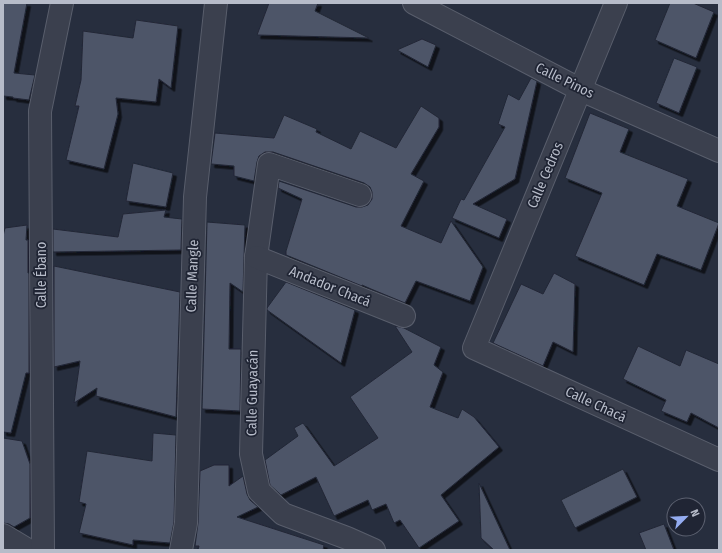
<svg xmlns="http://www.w3.org/2000/svg" width="722" height="553" font-family="'Fira Sans Condensed',sans-serif">
	<style>
		.building { fill: #4d5467; stroke: #222736; filter: url(#shadow) }
		.lines { fill: none; stroke-linecap: round; stroke-linejoin: round }
		.street-casing { stroke: #595e6c; stroke-width: 24 }
		.street { stroke: #3b404e; stroke-width: 22 }
		.labels { text-anchor: middle; stroke-width: 3.5; stroke-linejoin: round; paint-order: stroke }
		.street-label { font-size: 14px; fill: #b7bcc9; stroke: #202534 }
	</style>
	<defs>
		<filter id="shadow"><feDropShadow dx="3.5" dy="3.5" stdDeviation="0" flood-color="#0009"/></filter>
	</defs>
	<rect width="100%" height="100%" fill="#272e3e"/>
	<g class="building">
		<polygon points="3,3 27,3 14,73 35,75 29,100 13,98 13,97 3,96"/>
		<polygon points="269,3 318,3 315,11 369,38 257,35"/>
		<polygon points="670,3 693,3 714,12 696,58 655,40"/>
		<polygon points="136,20 178,26 171,88 159,79 156,102 116,98 118,114 104,169 66,160 79,106 75,106 81,80 83,31 133,38"/>
		<polygon points="422,39 436,45 428,67 397,50"/>
		<polygon points="674,58 697,67 679,113 656,103"/>
		<polygon points="531,78 537,81 515,179 473,204 507,219 499,238 452,218 461,199 464,200 505,127 498,124 508,94 519,100"/>
		<polygon points="421,106 439,118 439,127 411,174 424,181 401,226 441,243 451,221 483,267 470,301 416,281 405,303 371,289 362,285 362,286 286,255 286,251 302,199 278,188 279,181 356,207 362,207 368,205 372,199 372,192 370,187 364,183 273,152 265,152 259,156 257,162 254,181 234,176 234,166 211,164 215,133 274,138 284,115 317,129 316,132 351,149 360,131 396,148"/>
		<polygon points="590,113 629,129 620,152 688,179 677,206 719,223 701,270 657,254 644,285 575,256 602,193 565,178"/>
		<polygon points="133,163 173,173 166,207 126,201"/>
		<polygon points="166,210 164,217 182,219 181,250 53,252 53,229 118,237 123,214"/>
		<polygon points="207,222 245,225 243,292 230,283 229,349 241,349 240,411 202,409"/>
		<polygon points="27,225 26,240 28,240 28,273 29,273 29,373 26,373 11,433 3,432 3,236 5,228"/>
		<polygon points="54,266 180,292 176,417 96,396 97,388 74,403 80,361 54,367"/>
		<polygon points="554,273 575,284 573,352 553,342 543,366 493,343 521,284 543,294"/>
		<polygon points="286,282 355,310 341,363 267,310 267,308"/>
		<polygon points="395,326 404,328 441,347 434,365 443,372 430,407 458,418 462,409 474,417 499,447 441,495 459,521 419,548 400,520 394,523 386,504 372,510 368,500 334,516 316,477 281,495 270,485 265,460 298,436 294,428 303,423 334,466 378,438 350,397 412,352"/>
		<polygon points="638,346 680,366 686,350 719,364 719,428 691,413 687,422 661,411 666,400 623,379"/>
		<polygon points="153,433 176,435 174,522 170,543 133,540 133,545 79,533 86,504 79,502 87,451 152,461"/>
		<polygon points="3,438 22,441 30,464 30,518 14,527 9,524 3,523"/>
		<polygon points="214,465 229,465 229,486 243,476 247,494 250,500 258,507 237,517 324,545 323,550 198,550 199,546 195,546 198,523 200,471"/>
		<polygon points="623,469 637,497 575,528 561,500"/>
		<polygon points="479,483 510,550 494,550 481,538"/>
		<polygon points="664,524 674,550 646,550 639,533"/>
	</g>
	<g class="lines">
		<g class="street-casing">
			<g id="street">
				<polyline points="414,3 581,90 719,151"/>
				<polyline points="616,3 474,348 719,460"/>
				<polyline points="360,195 269,164 256,257 251,454 259,491 283,514 347,538 374,550"/>
				<polyline points="256,257 404,316"/>
				<polyline points="3,535 28,550"/>
				<polyline points="43,550 40,111 62,3"/>
				<polyline points="181,550 186,523 195,197 216,3"/>
			</g>
		</g>
		<use href="#street" class="street"/>
	</g>
	<g class="labels">
		<g class="street-label">
			<text transform="translate(565 80) rotate(26)" y="5">Calle Pinos</text>
			<text transform="translate(545 175) rotate(-67)" y="5">Calle Cedros</text>
			<text transform="translate(41 275) rotate(-90)" y="5">Calle Ébano</text>
			<text transform="translate(192 276) rotate(-88)" y="5">Calle Mangle</text>
			<text transform="translate(330 286) rotate(22)" y="5">Andador Chacá</text>
			<text transform="translate(252 393) rotate(-89)" y="5">Calle Guayacán</text>
			<text transform="translate(596 404) rotate(25)" y="5">Calle Chacá</text>
		</g>
	</g>
	<rect width="722" height="553" fill="none" stroke="#b7bcc9" stroke-width="8"/>
	<g transform="translate(686 517) rotate(66)"><circle r="19" fill="#202534" stroke="#5c6170"/>
	<path d="M0-3L7 15L0 10L-7 15Z" fill="#94acf1"/>
	<text y="-6" font-size="11" font-weight="bold" text-anchor="middle" fill="#b7bcc9">N</text>
	</g>
</svg>
